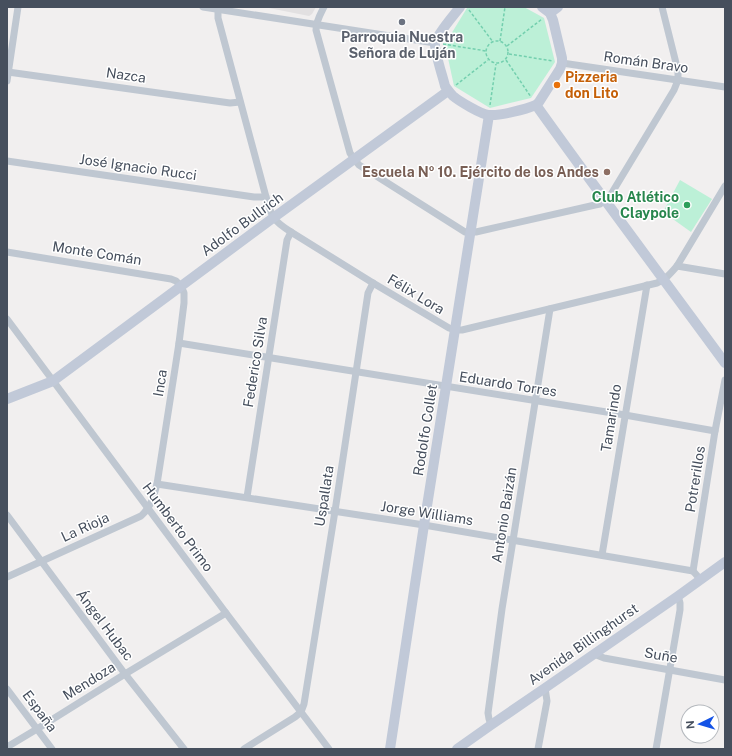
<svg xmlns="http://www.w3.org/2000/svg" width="732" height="756" font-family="'Public Sans',sans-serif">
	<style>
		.education { fill: #e2e0e1 }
		.green { fill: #bcf0d7 }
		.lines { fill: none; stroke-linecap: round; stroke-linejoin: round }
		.path { stroke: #73cfae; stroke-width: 1.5; stroke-dasharray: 3 2; stroke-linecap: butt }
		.street { stroke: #bfc7d1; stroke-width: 7 }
		.secondary { stroke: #c1c9d8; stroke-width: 10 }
		.worship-dot { fill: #6b7280; stroke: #fff; stroke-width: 1.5 }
		.food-dot { fill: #e8710a; stroke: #fff; stroke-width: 1.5 }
		.education-dot { fill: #8d6e63; stroke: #fff; stroke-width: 1.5 }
		.leisure-dot { fill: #2e9e5b; stroke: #fff; stroke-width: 1.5 }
		.labels { text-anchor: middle; stroke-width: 3; stroke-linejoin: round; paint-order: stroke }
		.worship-label { font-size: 14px; font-weight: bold; fill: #5b616d; stroke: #fff }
		.street-label { font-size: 14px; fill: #464f5d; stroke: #fff }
		.food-label { font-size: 14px; font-weight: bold; fill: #c56008; stroke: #fff; text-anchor: start }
		.education-label { font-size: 14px; font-weight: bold; fill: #785e54; stroke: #fff; text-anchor: end }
		.leisure-label { font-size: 14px; font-weight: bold; fill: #27864d; stroke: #fff; text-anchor: end }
	</style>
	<rect width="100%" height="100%" fill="#f1efef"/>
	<polygon class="education" points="269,7 316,7 312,14 309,16 269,8"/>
	<g class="green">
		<polygon points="470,7 524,7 544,18 555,62 531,98 490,108 454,86 445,44 467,8"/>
		<polygon points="680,180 712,199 691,232 663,212"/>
	</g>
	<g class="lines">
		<g class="path">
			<polyline points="469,10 493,42"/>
			<circle cx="497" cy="52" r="11"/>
			<polyline points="500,41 505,7"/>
			<polyline points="443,44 486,51"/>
			<polyline points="507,46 542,19"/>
			<polyline points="509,54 553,61"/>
			<polyline points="506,60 531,97"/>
			<polyline points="456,85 488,60"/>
			<polyline points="490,105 496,64"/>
		</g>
		<g class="street">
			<polyline points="203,7 435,43"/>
			<path d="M 218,7 L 218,18 L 266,197 C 272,217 272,220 291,232 L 373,283 L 449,328 L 455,330 L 462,330 L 657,283 C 666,279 671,273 677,266 L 725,186"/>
			<path d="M 324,7 C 320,15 316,21 316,30 L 350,153 L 354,159 L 359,165 L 465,232 L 476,232 L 595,205 L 600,204 L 610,196 L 674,90 L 678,80 L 678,72 L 676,63 L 662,7"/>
			<polyline points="562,63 725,87"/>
			<polyline points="8,72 230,103 240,102"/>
			<polyline points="7,81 18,7"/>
			<polyline points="7,161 254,197 266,197"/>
			<path d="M 7,252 L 171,279 L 176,281 L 181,286 L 184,293 L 184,303 L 179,343 L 157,484 C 154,496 151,507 141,516 L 7,577"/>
			<polyline points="677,266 725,274"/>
			<polyline points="7,319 226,613 329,749"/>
			<polyline points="179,343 625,415 715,431"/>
			<polyline points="157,484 424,525 693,571"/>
			<polyline points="247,497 287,240 291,232"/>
			<polyline points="7,515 125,674 184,749"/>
			<polyline points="602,555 647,285"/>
			<polyline points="700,579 693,571 715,431 725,380"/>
			<polyline points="594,654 604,658 725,680"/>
			<polyline points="7,689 52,749"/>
			<polyline points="491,725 489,719 488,713 502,609 550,309"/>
			<polyline points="7,747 37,729 125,674 226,613"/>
			<polyline points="244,749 295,717 301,712 304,704 335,511 368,293 373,283"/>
			<polyline points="538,749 547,701 545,688"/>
			<polyline points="656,749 680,610 680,603 678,596"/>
		</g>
		<g class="secondary">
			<path d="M 460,7 C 454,15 437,34 435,43 C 434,51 443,77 445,86 C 448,90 450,93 453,96 C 459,101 482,115 489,115 C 500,116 526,109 536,105 L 539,102 L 560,69 L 562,63 L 562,58 L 553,20 L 550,13 L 542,7"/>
			<polyline points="550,13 558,7"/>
			<path d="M 536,105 C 598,192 662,277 725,363"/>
			<polyline points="7,399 53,381 273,218 448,91"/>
			<polyline points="390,749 424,525 489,115"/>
			<polyline points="457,749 491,725 545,688 678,596 725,562"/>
		</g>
	</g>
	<circle class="worship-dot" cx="402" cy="22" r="4"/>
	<circle class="food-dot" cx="557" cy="85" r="4"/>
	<circle class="education-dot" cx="607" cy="172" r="4"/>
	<circle class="leisure-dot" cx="687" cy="205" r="4"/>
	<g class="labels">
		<g class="worship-label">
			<text x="402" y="42">Parroquia Nuestra<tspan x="402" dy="16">Señora de Luján</tspan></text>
		</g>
		<g class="street-label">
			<text transform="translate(646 62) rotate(8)" y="5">Román Bravo</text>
			<text transform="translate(126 75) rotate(8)" y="5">Nazca</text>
			<text transform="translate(138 167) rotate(8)" y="5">José Ignacio Rucci</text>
			<text transform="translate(242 224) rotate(-36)" y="5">Adolfo Bullrich</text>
			<text transform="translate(97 253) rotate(9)" y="5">Monte Comán</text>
			<text transform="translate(416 294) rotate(31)" y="5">Félix Lora</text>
			<text transform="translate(255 362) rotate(-81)" y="5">Federico Silva</text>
			<text transform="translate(160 383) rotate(-81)" y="5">Inca</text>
			<text transform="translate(508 384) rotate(9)" y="5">Eduardo Torres</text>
			<text transform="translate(611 418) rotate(-81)" y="5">Tamarindo</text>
			<text transform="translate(425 430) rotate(-81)" y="5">Rodolfo Collet</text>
			<text transform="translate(695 479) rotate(-81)" y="5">Potrerillos</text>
			<text transform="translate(324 496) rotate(-81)" y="5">Uspallata</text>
			<text transform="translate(427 513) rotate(9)" y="5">Jorge Williams</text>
			<text transform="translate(504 515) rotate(-81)" y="5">Antonio Baizán</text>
			<text transform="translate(85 527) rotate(-25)" y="5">La Rioja</text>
			<text transform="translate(178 527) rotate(53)" y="5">Humberto Primo</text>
			<text transform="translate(105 625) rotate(53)" y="5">Ángel Hubac</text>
			<text transform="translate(583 644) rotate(-35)" y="5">Avenida Billinghurst</text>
			<text transform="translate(661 655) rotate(10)" y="5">Suñe</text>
			<text transform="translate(89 681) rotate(-32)" y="5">Mendoza</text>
			<text transform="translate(40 711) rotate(53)" y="5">España</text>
		</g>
		<g class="food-label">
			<text x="565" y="82">Pizzeria<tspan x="565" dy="16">don Lito</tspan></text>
		</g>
		<g class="education-label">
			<text x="599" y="177">Escuela Nº 10. Ejército de los Andes</text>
		</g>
		<g class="leisure-label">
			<text x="679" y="202">Club Atlético<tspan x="679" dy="16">Claypole</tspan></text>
		</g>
	</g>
	<rect width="732" height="756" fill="none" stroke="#464f5d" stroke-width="16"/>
	<g transform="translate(700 724) rotate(265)"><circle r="19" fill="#ffffff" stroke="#b5b9be"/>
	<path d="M0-3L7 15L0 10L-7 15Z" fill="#1453e6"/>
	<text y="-6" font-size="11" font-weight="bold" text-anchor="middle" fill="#464f5d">N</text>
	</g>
</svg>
